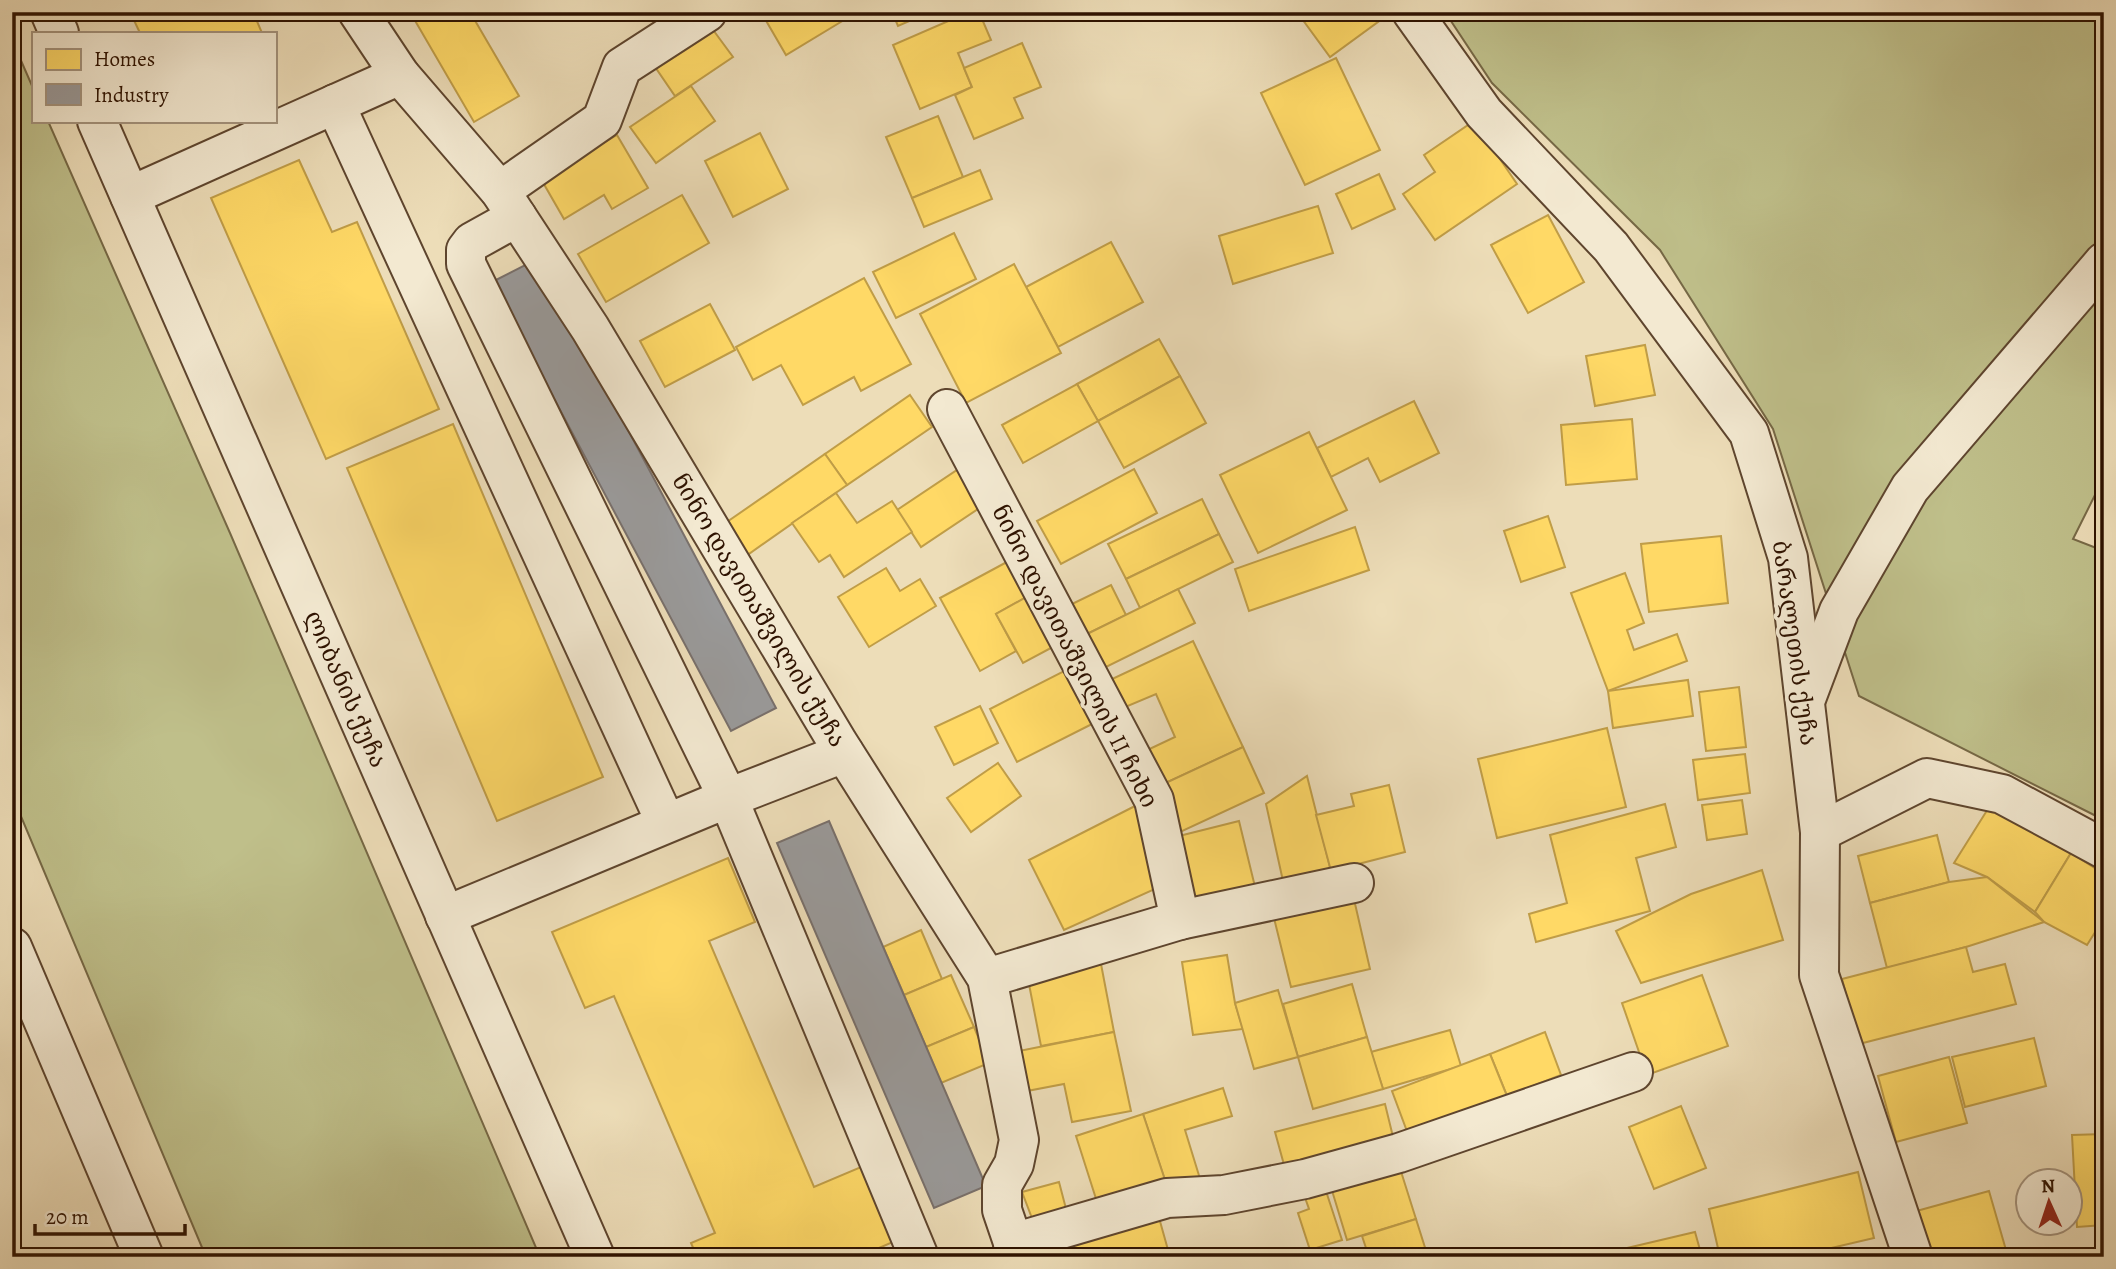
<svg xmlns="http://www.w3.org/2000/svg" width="2116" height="1269" font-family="Alegreya,'Noto Serif Georgian',serif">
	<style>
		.green { fill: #bfbf8a; stroke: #766845; stroke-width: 2 }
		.homes { fill: #ffd966; stroke: #c09d47; stroke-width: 2 }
		.industry { fill: #999; stroke: #79706b; stroke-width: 2 }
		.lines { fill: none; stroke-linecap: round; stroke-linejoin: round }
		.minor-casing { stroke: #5e452e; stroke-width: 42 }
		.minor { stroke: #f3e9d1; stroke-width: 38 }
		.labels { text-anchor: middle; stroke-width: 7; stroke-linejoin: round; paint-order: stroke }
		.street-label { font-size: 24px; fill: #2e1200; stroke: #f3e9d1 }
	</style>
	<rect width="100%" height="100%" fill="#edddb8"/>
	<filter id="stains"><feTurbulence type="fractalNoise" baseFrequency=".00286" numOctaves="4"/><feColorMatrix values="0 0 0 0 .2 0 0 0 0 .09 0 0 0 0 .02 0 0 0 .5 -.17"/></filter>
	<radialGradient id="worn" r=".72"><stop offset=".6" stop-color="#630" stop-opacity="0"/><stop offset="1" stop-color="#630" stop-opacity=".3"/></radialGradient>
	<g class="green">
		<polygon points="1445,12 2104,12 2104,477 2073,539 2104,551 2104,820 1859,696 1773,429 1660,250 1492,83"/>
		<polygon points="12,40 33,88 33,121 48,121 230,533 540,1257 206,1257 12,795"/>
	</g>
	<g class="homes">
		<polygon points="130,12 253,12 262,33 140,33"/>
		<polygon points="410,12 470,12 519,96 474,122"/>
		<polygon points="761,12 846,12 849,17 786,55"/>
		<polygon points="892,12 930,12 898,26"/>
		<polygon points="969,12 979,12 991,40 958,53 972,87 920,109 893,45"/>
		<polygon points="1297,12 1376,12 1382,19 1330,57"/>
		<polygon points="708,23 733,57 675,96 651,61"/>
		<polygon points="1022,43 1041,87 1014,98 1023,118 974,139 955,95 972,87 964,68"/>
		<polygon points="1336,58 1380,150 1305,185 1261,93"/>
		<polygon points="691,86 715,121 656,163 630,127"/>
		<polygon points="938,116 963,177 912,198 886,137"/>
		<polygon points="1474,121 1517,184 1435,240 1403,194 1435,172 1424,155"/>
		<polygon points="760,133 788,189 733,217 705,161"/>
		<polygon points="617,135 648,188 612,209 604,195 564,219 541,179"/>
		<polygon points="299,160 332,232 357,222 439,409 326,459 211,198"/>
		<polygon points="980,170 992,199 924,227 912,198"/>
		<polygon points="1379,174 1395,209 1352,229 1336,194"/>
		<polygon points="682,195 709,243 606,302 578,254"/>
		<polygon points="1318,206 1333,253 1233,284 1219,236"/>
		<polygon points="1548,215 1584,282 1528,313 1491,245"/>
		<polygon points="954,233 976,279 896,318 873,272"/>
		<polygon points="1111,242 1143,302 1058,347 1026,287"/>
		<polygon points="1014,264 1061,353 966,403 920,314"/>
		<polygon points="864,278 911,364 861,391 854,377 803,405 781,365 753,380 736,347"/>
		<polygon points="710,304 735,350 665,387 640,341"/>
		<polygon points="1159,339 1180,376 1098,421 1077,384"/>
		<polygon points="1645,345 1655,395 1595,406 1586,356"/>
		<polygon points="1180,376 1206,423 1124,468 1098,421"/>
		<polygon points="1077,384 1098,421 1023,463 1002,425"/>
		<polygon points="910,395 932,427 847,485 825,454"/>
		<polygon points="1414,401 1439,453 1380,482 1368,458 1331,477 1317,448"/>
		<polygon points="1632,419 1637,479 1566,485 1561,425"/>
		<polygon points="453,424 603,777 497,821 347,468"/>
		<polygon points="1309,432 1347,510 1258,553 1220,475"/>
		<polygon points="825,454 847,485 746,556 724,524"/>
		<polygon points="1134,469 1157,513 1061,564 1037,521"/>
		<polygon points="957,470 981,507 921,547 897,510"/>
		<polygon points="836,493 857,523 892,501 912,532 844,577 830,555 819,562 792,523"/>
		<polygon points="1202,499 1219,534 1126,579 1108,544"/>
		<polygon points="1548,516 1565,567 1521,582 1504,531"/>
		<polygon points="1355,527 1369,570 1249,611 1235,569"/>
		<polygon points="1219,534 1233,562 1140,608 1126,579"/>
		<polygon points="1721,536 1728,603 1649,612 1641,544"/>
		<polygon points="1018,556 1037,591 996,614 1016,651 980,671 940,598"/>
		<polygon points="886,568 900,591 920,579 936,606 869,647 838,597"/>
		<polygon points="1625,573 1644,623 1627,630 1634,650 1677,634 1687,661 1608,691 1571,593"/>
		<polygon points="1111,585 1126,615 1087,634 1072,604"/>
		<polygon points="1178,589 1195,623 1100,670 1083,636"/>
		<polygon points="1037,591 1064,641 1023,663 996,614"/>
		<polygon points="1193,641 1243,747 1157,787 1141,753 1175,737 1156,694 1123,708 1110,680"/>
		<polygon points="1070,668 1098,721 1017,762 990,709"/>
		<polygon points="1688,680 1693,716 1613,728 1608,691"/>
		<polygon points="1739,687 1746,747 1706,751 1699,692"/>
		<polygon points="980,706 998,743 954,765 935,727"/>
		<polygon points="1607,728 1626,807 1497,838 1478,759"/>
		<polygon points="1243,747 1264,793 1178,833 1157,787"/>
		<polygon points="1745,754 1750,793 1698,800 1693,760"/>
		<polygon points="998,763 1021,796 971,832 947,798"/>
		<polygon points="1307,776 1331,871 1283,881 1266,804"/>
		<polygon points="1389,785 1405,852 1331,871 1316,815 1354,806 1351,794"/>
		<polygon points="1742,800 1747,834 1707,840 1702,805"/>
		<polygon points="1665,804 1676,847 1636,858 1650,911 1536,942 1529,914 1567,903 1550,835"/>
		<polygon points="1991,804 2071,853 2035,912 1987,877 1954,863"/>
		<polygon points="1135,806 1148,842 1155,889 1064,930 1029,860"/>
		<polygon points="1239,821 1257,895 1197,909 1179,836"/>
		<polygon points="1937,835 1949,882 1870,903 1858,856"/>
		<polygon points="2071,853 2104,874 2104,918 2087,945 2044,922 2035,912"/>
		<polygon points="728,858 755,922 709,941 814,1187 861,1167 893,1242 858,1257 697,1257 691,1243 715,1233 614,996 585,1008 552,932"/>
		<polygon points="1762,870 1783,940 1641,983 1616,931 1691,894"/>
		<polygon points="1987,877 2044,922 1966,947 1887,968 1870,903 1949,882"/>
		<polygon points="1353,895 1370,969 1291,987 1273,914"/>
		<polygon points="921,930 942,979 904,995 883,947"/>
		<polygon points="1966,947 1973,972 2005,964 2016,1004 1859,1044 1842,979"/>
		<polygon points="1227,955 1235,1003 1243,1029 1193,1035 1182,962"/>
		<polygon points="1101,964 1114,1032 1041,1046 1028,979"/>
		<polygon points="951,975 974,1027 926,1047 904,995"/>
		<polygon points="1702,975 1728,1046 1647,1075 1622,1003"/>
		<polygon points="1352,984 1367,1037 1298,1057 1283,1004"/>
		<polygon points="1278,990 1298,1057 1254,1069 1235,1003"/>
		<polygon points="974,1027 989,1063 941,1083 926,1047"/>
		<polygon points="1450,1030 1461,1066 1383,1089 1371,1052"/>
		<polygon points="1114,1032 1131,1111 1072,1122 1064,1084 1027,1091 1019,1051"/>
		<polygon points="1545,1032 1561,1075 1507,1096 1490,1054"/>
		<polygon points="1367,1037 1383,1089 1313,1109 1298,1057"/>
		<polygon points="2034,1038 2046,1086 1965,1107 1952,1057"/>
		<polygon points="1490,1054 1507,1096 1408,1134 1392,1091"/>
		<polygon points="1949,1057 1967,1123 1896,1142 1878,1076"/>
		<polygon points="1223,1088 1232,1116 1185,1130 1201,1182 1166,1183 1143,1114"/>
		<polygon points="1385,1104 1395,1145 1286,1172 1275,1132"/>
		<polygon points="1681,1106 1706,1168 1654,1189 1629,1127"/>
		<polygon points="1143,1114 1166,1183 1098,1205 1076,1136"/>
		<polygon points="2104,1134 2104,1225 2077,1227 2072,1135"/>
		<polygon points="1398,1162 1416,1219 1347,1240 1330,1184"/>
		<polygon points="1858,1172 1874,1238 1793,1257 1720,1257 1709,1209"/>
		<polygon points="1059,1182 1070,1224 1038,1234 1022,1192"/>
		<polygon points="1324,1185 1342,1240 1310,1250 1298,1213 1309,1209 1303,1192"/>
		<polygon points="1989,1191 2008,1257 1925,1257 1913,1212"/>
		<polygon points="1156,1207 1170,1257 1053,1257 1047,1238"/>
		<polygon points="1416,1219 1428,1257 1369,1257 1362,1236"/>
		<polygon points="1695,1232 1702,1257 1611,1257 1610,1252"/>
	</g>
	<g class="industry">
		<polygon points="537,259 776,708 731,731 492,282"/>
		<polygon points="829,821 986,1186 934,1208 777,843"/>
	</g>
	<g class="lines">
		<g class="minor-casing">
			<g id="minor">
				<polyline points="50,12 59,33"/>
				<polyline points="358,12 400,75 500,191 590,328 838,743 987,978 1019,1140 1014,1164 1002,1185 1002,1210 1018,1257"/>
				<polyline points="1412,12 1484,113 1611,247 1749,433 1788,558 1820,832 1819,975 1913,1257"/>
				<polyline points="335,104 666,823"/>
				<polyline points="97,121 595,1257"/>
				<polyline points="500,191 602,120 622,67 707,12"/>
				<polyline points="130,196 400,75"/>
				<polyline points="517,217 472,242 466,250 466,264 728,798 844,753"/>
				<polyline points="947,409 1154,800 1180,920 987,978"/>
				<polyline points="1807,696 1839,611 1910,488 2104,262"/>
				<polyline points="1820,832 1927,778 2002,794 2104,849"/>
				<polyline points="445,916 728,798 919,1257"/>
				<polyline points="1180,920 1354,883"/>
				<polyline points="12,947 144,1257"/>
				<polyline points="1013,1243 1167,1198 1224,1195 1305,1179 1399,1153 1633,1072"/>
			</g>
		</g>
		<use href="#minor" class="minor"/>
	</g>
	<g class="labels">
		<g class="street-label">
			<text transform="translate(759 610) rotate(59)" y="8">ნინო დავითაშვილის ქუჩა</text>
			<text transform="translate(1795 643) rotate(82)" y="8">ბარალეთის ქუჩა</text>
			<text transform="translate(1075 656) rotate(63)" y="8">ნინო დავითაშვილის II ჩიხი</text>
			<text transform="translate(346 689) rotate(66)" y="8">ლიბანის ქუჩა</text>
		</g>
	</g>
	<rect width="2116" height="1269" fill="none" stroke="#edddb8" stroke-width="42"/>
	<rect x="14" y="14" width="2088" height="1241" fill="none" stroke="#2e1200" stroke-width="3.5"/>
	<rect x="21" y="21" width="2074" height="1227" fill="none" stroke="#2e1200" stroke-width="2"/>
	<rect x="32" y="32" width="245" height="91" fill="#f3e9d1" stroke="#a4937d" stroke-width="2"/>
	<rect x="46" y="49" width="35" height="21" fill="#ffd966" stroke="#a4937d" stroke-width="2"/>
	<text x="94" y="66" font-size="21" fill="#2e1200">Homes</text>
	<rect x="46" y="84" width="35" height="21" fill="#999999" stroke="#a4937d" stroke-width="2"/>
	<text x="94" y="102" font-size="21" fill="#2e1200">Industry</text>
	<g transform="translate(2049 1202) rotate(357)"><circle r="33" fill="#f3e9d1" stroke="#a4937d" stroke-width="2"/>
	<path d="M0-5L12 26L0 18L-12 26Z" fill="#8f2418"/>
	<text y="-10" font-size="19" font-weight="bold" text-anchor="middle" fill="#2e1200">N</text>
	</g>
	<path d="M35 1224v10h150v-10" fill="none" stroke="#2e1200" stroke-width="3.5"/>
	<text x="46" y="1224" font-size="21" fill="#2e1200" stroke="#f3e9d1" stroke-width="5" paint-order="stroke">20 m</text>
	<rect width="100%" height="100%" filter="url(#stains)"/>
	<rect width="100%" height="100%" fill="url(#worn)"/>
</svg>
